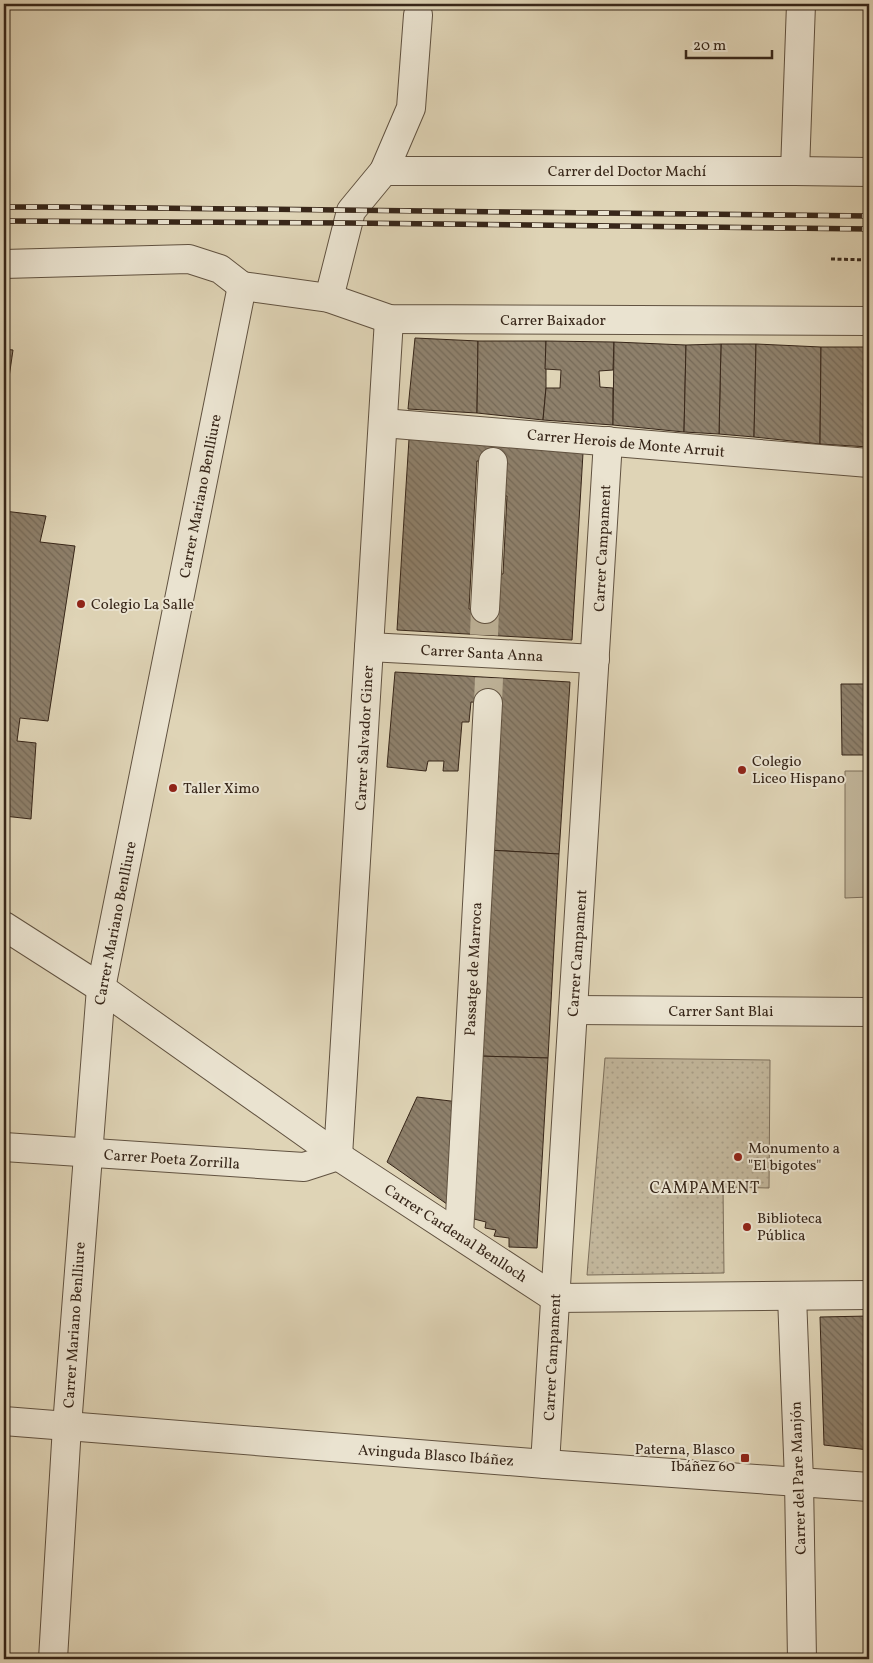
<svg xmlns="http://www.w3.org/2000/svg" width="873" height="1663" font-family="Vollkorn,serif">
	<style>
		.park { fill: url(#park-dots); stroke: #7c6e5a }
		.garden { fill: #c2b69b; stroke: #7c6e5a }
		.building { fill: url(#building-back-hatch); stroke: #372619; fill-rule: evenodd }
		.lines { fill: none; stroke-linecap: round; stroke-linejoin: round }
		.minor-tunnel { stroke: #bdb197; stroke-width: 28; stroke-dasharray: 28 14; stroke-linecap: butt }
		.minor-casing { stroke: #615240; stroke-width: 30 }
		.path { stroke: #372619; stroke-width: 3; stroke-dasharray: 4 2.5; stroke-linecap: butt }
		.minor { stroke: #eae3d0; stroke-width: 28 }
		.rail-casing { stroke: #372619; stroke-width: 5.5 }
		.rail { stroke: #eae3d0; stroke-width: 4; stroke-dasharray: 11; stroke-linecap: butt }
		.poi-dot { fill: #8f2418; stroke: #eae3d0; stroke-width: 2 }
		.labels { text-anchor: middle; stroke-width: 4; stroke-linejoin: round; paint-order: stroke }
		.street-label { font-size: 15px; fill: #372619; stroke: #eae3d0 }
		.poi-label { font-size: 15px; fill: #372619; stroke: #eae3d0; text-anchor: start }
		.neighbourhood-label { font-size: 16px; letter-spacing: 1px; fill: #372619; stroke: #eae3d0 }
	</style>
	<defs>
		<pattern id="park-dots" width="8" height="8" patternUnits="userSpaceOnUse" patternTransform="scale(1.25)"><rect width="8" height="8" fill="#c2b69b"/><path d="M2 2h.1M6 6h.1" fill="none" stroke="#a79c85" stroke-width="1.8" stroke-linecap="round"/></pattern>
		<pattern id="building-back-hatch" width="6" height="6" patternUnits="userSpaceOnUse" patternTransform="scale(1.25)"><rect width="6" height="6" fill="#8e806b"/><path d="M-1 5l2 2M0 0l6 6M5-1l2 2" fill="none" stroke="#756957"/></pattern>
	</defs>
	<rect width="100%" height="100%" fill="#dfd4b6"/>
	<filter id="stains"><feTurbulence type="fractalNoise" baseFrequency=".004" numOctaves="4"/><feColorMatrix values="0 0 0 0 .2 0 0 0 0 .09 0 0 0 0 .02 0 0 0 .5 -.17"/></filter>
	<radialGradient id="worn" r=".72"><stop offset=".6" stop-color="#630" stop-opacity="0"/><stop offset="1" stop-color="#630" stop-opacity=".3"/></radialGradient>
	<polygon class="park" points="605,1058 770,1060 769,1188 723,1187 724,1273 587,1275"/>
	<polygon class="garden" points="845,771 869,771 869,897 845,898"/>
	<g class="building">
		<polygon points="415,338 478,341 477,413 408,409"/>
		<polygon points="478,341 546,341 546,388 543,420 477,413"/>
		<polygon points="546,341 614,342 613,370 599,371 600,387 613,388 613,425 543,420 546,388 560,388 561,370 545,369"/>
		<polygon points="614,342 686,345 684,432 613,425"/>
		<polygon points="721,344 756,344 754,437 719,434"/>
		<polygon points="721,344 719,434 684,432 686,345"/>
		<polygon points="756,344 821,347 820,444 754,437"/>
		<polygon points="821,347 869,347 869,447 820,444"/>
		<polygon points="4,349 13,350 4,412"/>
		<path d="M 409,439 L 583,453 L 572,640 L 397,630 ZM 477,461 L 498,462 L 502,496 L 507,496 L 503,574 L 491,574 L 494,610 L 469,609 Z"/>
		<polygon points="4,511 46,516 40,542 75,546 48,721 20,718 17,741 36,743 31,819 4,816"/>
		<polygon points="395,672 570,682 559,854 488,850 496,704 471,702 469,722 462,722 458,771 443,771 444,761 428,761 426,771 387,767"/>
		<polygon points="841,684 869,684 869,755 842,755"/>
		<polygon points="488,850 559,854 548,1058 478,1056"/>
		<polygon points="478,1056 548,1058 537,1248 509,1247 509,1238 494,1236 496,1230 485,1228 486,1222 470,1218"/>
		<polygon points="417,1097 459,1102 454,1209 387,1162"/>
		<polygon points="869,1316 869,1450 824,1445 820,1317"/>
	</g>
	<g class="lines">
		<g class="minor-tunnel">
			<polyline points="484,635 485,609"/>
			<polyline points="488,703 489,678"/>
		</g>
		<g class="minor-casing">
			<g id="minor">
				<polyline points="384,171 411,108 418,15"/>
				<polyline points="795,171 801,4"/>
				<polyline points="4,264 189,259 220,269 242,286"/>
				<polyline points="242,286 329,298 389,319 869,321"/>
				<polyline points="329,298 351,211 384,171 795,171 869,172"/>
				<polyline points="383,423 869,463"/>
				<polyline points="485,609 493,462"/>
				<polyline points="369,647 595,659"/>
				<polyline points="4,926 101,988 338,1156 555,1298 869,1295"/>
				<polyline points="573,1010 869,1012"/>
				<polyline points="4,1147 304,1167 338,1156"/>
				<polyline points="338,1156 389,319"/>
				<polyline points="459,1234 488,703"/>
				<polyline points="792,1296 799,1481 802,1659"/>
				<polyline points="4,1421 545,1464 869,1487"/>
				<polyline points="545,1464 608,441"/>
				<polyline points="53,1659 67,1426 101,988 242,286"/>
			</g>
		</g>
		<polyline class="path" points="831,259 869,260"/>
		<use href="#minor" class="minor"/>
		<g class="rail-casing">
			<g id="rail">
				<polyline points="4,207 64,207 869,216"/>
				<polyline points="4,221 348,223 869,229"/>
			</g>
		</g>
		<use href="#rail" class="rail"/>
	</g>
	<g class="poi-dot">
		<circle cx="81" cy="604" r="5"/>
		<circle cx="742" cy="770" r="5"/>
		<circle cx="173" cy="788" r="5"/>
		<circle cx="738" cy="1157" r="5"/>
		<circle cx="747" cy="1227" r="5"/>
		<rect x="740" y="1453" width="10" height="10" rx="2.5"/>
	</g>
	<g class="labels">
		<g class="street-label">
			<text x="627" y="176">Carrer del Doctor Machí</text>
			<text x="553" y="325">Carrer Baixador</text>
			<text transform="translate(626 443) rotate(5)" y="5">Carrer Herois de Monte Arruit</text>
			<text transform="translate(200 496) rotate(-79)" y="5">Carrer Mariano Benlliure</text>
			<text transform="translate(602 548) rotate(-87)" y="5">Carrer Campament</text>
			<text transform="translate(482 653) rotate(3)" y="5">Carrer Santa Anna</text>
			<text transform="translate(364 738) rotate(-87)" y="5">Carrer Salvador Giner</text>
			<text transform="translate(115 923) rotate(-79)" y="5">Carrer Mariano Benlliure</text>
			<text transform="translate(577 953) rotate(-86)" y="5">Carrer Campament</text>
			<text transform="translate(473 969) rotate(-87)" y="5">Passatge de Marroca</text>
			<text x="721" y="1016">Carrer Sant Blai</text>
			<text transform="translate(172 1159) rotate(4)" y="5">Carrer Poeta Zorrilla</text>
			<text transform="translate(456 1233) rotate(33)" y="5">Carrer Cardenal Benlloch</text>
			<text transform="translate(74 1325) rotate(-86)" y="5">Carrer Mariano Benlliure</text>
			<text transform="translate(552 1357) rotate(-87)" y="5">Carrer Campament</text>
			<text transform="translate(436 1455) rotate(4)" y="5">Avinguda Blasco Ibáñez</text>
			<text transform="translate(798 1478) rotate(-92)" y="5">Carrer del Pare Manjón</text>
		</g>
		<g class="poi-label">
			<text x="91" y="609">Colegio La Salle</text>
			<text x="752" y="766">Colegio<tspan x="752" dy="17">Liceo Hispano</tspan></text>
			<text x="183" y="793">Taller Ximo</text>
			<text x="748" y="1153">Monumento a<tspan x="748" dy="17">"El bigotes"</tspan></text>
			<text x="757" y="1223">Biblioteca<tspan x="757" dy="17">Pública</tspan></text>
			<text x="735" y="1454" text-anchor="end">Paterna, Blasco<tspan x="735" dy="17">Ibáñez 60</tspan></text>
		</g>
		<g class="neighbourhood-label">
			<text x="705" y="1193">CAMPAMENT</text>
		</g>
	</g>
	<rect width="873" height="1663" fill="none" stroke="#dfd4b6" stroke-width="20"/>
	<rect x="5" y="5" width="863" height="1653" fill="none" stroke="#372619" stroke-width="2.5"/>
	<rect x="10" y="10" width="853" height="1643" fill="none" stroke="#372619"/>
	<path d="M686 50v8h86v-8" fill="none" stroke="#372619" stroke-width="2.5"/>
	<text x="693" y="50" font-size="15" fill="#372619" stroke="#eae3d0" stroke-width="4" paint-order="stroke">20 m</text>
	<rect width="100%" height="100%" filter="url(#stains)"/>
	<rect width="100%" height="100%" fill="url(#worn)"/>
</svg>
